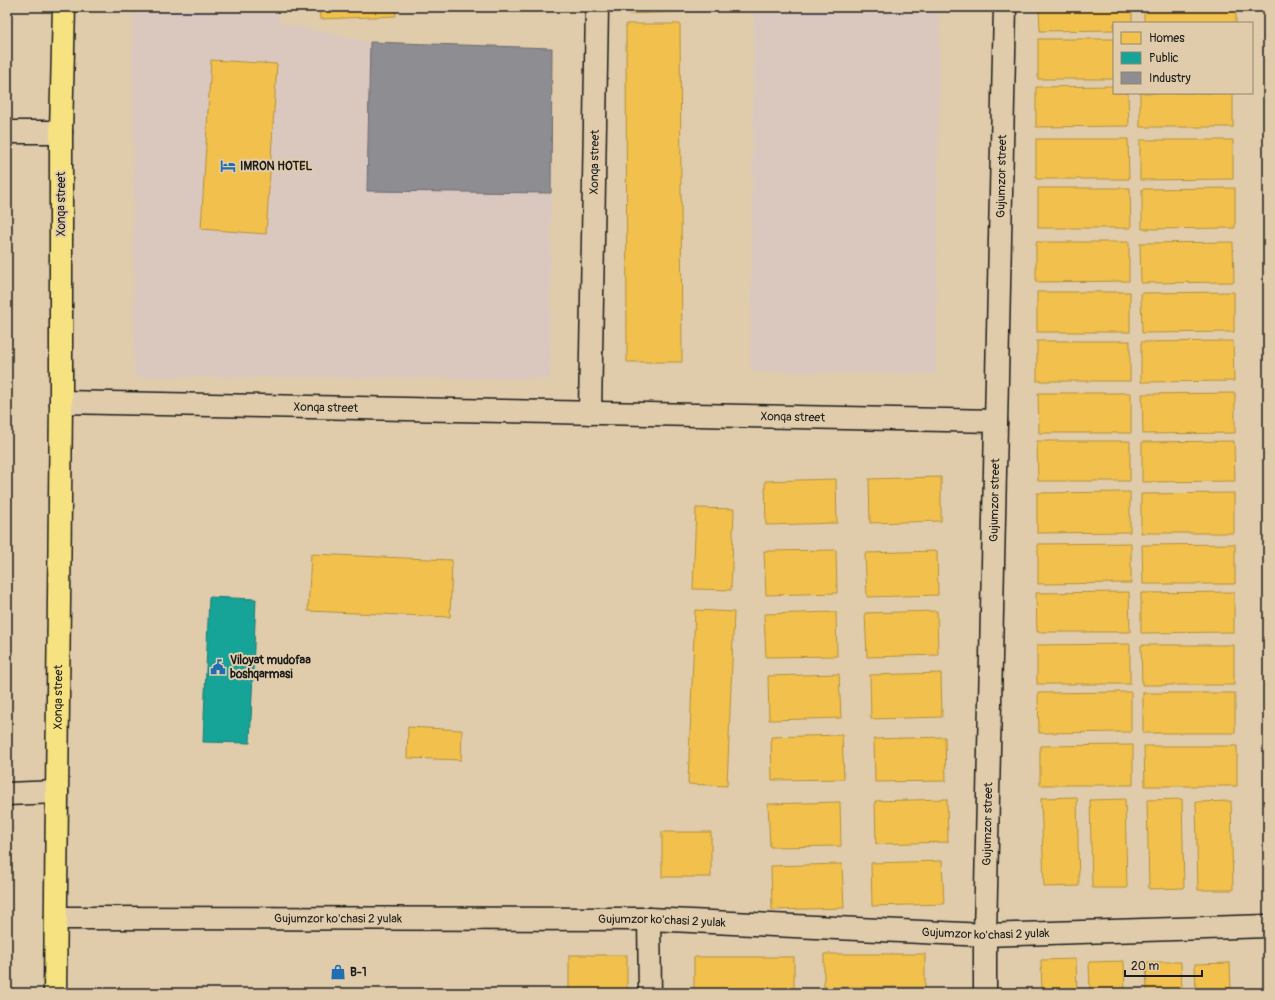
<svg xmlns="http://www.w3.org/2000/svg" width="1275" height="1000" font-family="Pangolin,sans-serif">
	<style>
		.built { fill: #dac8bf }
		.homes { fill: #f2c14e; stroke: #b2903f }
		.public { fill: #17a398; stroke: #187a73 }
		.industry { fill: #8d8d92; stroke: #6b6b6f }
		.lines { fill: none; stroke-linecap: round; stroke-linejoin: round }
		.minor-casing { stroke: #1c1c1c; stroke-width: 25 }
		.major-casing { stroke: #1c1c1c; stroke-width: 25 }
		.minor { stroke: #e0ccaa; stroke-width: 22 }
		.major { stroke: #f6e281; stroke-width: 22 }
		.labels { text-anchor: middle; stroke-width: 4; stroke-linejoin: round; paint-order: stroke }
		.street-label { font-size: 12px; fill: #1c1c1c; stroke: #e0ccaa }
		.poi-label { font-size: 12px; font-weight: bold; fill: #1c1c1c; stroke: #e0ccaa; text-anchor: start }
	</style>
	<rect width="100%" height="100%" fill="#e0ccaa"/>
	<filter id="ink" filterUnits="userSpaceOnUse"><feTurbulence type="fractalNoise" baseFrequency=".025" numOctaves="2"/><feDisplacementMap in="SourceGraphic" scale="8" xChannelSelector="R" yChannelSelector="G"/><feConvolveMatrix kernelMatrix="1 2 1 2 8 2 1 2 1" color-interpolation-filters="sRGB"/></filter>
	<g filter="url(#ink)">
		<g class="built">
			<polygon points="132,7 275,7 282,23 370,42 552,48 550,379 134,377"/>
			<polygon points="754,7 940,7 936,374 750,372"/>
		</g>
		<g class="homes">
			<polygon points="319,7 395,7 396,16 320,19"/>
			<polygon points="491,7 559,7 491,9"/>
			<polygon points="629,7 705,7 706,11 629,14"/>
			<polygon points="1039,7 1132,7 1132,23 1114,23 1114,30 1040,31"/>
			<rect x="1144" y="7" width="92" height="16"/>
			<polygon points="626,24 680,24 682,362 627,362"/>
			<rect x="1038" y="39" width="76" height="40"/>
			<polygon points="211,60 277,64 266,234 201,229"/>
			<polygon points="1114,86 1114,93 1128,93 1129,126 1036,127 1036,87"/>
			<rect x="1140" y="93" width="93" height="34"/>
			<polygon points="1036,139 1128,139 1129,179 1036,179"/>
			<polygon points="1140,140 1233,140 1233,179 1140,180"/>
			<polygon points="1038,188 1130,188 1131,228 1038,228"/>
			<polygon points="1235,188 1235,228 1142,229 1142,189"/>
			<polygon points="1036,242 1129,242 1129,281 1036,282"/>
			<polygon points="1233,242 1234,282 1141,283 1140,243"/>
			<rect x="1037" y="292" width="93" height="40"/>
			<polygon points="1234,292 1234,332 1142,333 1141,293"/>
			<rect x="1037" y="341" width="93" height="40"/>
			<polygon points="1233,341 1234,381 1141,382 1141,342"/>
			<polygon points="1038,393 1131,393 1131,433 1039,433"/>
			<polygon points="1235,393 1235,433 1143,434 1142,394"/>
			<polygon points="1037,441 1130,441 1130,481 1038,481"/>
			<polygon points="1234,441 1235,481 1142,482 1142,442"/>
			<polygon points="941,477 941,521 870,523 869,479"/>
			<polygon points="836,479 837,523 766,525 765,481"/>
			<polygon points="1130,492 1130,532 1037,533 1037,493"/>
			<polygon points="1234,493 1234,533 1141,533 1141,494"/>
			<polygon points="696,508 734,509 731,590 693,589"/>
			<polygon points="1131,543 1131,583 1038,584 1038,544"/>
			<polygon points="1235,544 1235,584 1143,584 1142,545"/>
			<polygon points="836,550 837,593 766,595 764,551"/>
			<polygon points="937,551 938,595 867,597 865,553"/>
			<polygon points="311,554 452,560 450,617 308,611"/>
			<polygon points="1129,592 1130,632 1037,632 1036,593"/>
			<polygon points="1234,592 1234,632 1141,633 1141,593"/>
			<polygon points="695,610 734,612 727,786 688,784"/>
			<polygon points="937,611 938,655 867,657 865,613"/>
			<polygon points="836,612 837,656 766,657 764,614"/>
			<polygon points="1130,644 1130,684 1037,684 1037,645"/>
			<polygon points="1141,645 1234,645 1234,685 1142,685"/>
			<polygon points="941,673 942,717 871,719 870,675"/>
			<polygon points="839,674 841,718 769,720 768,676"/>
			<polygon points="1131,692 1131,732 1039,733 1038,693"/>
			<rect x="1143" y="693" width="92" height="40"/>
			<polygon points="408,727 462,730 461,760 407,758"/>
			<polygon points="842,735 844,779 772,780 771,737"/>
			<polygon points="945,737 946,781 875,782 874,739"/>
			<polygon points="1133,745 1133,785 1040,785 1040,746"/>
			<polygon points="1144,746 1237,746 1237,786 1145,786"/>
			<polygon points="1077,797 1079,886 1044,887 1041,798"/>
			<polygon points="947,799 948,842 876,844 875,801"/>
			<polygon points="1125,799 1127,888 1092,888 1090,800"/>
			<polygon points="1182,799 1184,888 1149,889 1147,800"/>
			<polygon points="1231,801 1233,890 1198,890 1196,802"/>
			<polygon points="840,802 841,846 770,847 768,804"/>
			<rect x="662" y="832" width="49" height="45"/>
			<polygon points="942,861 944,904 872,906 871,863"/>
			<polygon points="842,864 844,908 772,910 771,866"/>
			<rect x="824" y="954" width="101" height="33"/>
			<rect x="569" y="955" width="58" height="38"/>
			<rect x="694" y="957" width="100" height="33"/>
			<polygon points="1076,959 1077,993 1042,993 1041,960"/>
			<polygon points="1124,961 1125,993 1090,993 1089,962"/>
			<polygon points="1146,962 1181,962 1182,993 1147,993"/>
			<polygon points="1230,963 1231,993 1196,993 1195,964"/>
		</g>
		<polygon class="public" points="209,597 256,599 250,743 203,742"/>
		<polygon class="industry" points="370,42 552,48 551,193 367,191"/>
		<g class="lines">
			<g class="minor-casing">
				<g id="minor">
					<polyline points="7,132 61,132"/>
					<path id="s1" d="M 61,402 L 996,421"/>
					<path id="s2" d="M 590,413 L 597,7"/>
					<polyline points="7,794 57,792"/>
					<path id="s3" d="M 56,918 L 649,919 L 985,935 L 1268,926"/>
					<polyline points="649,919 650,993"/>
					<path id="s4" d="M 985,993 L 985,935 L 1005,7"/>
				</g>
			</g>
			<g class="major-casing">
				<g id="major">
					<path id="s5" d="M 55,993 L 61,402 L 61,132 L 64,7"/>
				</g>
			</g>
			<use href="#minor" class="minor"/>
			<use href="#major" class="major"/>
		</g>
	</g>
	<defs>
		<g id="hotel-bare" transform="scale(1.2)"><path d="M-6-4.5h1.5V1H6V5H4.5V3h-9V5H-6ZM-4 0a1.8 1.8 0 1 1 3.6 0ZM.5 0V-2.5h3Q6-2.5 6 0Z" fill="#1f6fb2" stroke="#e0ccaa" stroke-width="2.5" paint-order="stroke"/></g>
		<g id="civic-bare" transform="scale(1.2)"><path d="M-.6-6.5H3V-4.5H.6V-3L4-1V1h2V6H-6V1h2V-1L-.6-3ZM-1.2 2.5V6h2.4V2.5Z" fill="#1f6fb2" stroke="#e0ccaa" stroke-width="2.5" paint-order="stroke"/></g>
		<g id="shop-bare" transform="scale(1.2)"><path d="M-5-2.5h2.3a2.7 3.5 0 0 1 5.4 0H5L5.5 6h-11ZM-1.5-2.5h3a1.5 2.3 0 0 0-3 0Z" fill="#1f6fb2" stroke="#e0ccaa" stroke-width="2.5" paint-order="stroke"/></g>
	</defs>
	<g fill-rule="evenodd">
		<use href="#hotel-bare" x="228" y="166"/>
		<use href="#civic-bare" x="218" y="667"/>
		<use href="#shop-bare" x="338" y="972"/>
	</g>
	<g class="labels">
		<g class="street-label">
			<text dy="4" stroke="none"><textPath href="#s2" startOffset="251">Xonqa street</textPath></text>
			<text dy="4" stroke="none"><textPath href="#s4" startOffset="817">Gujumzor street</textPath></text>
			<text transform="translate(61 204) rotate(-90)" y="4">Xonqa street</text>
			<text dy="4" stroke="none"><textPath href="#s1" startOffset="265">Xonqa street</textPath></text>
			<text dy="4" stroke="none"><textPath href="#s1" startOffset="732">Xonqa street</textPath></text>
			<text dy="4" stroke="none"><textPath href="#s4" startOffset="493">Gujumzor street</textPath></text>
			<text dy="4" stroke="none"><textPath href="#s5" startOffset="296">Xonqa street</textPath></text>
			<text dy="4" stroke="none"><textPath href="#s4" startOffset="169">Gujumzor street</textPath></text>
			<text dy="4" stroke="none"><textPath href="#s3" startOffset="282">Gujumzor ko'chasi 2 yulak</textPath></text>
			<text dy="4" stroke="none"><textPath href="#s3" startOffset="606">Gujumzor ko'chasi 2 yulak</textPath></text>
			<text dy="4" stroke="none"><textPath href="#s3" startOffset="930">Gujumzor ko'chasi 2 yulak</textPath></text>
		</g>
		<g class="poi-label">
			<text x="240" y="170">IMRON HOTEL</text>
			<text x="230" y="664">Viloyat mudofaa<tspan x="230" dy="14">boshqarmasi</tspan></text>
			<text x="350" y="976">В-1</text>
		</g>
	</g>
	<rect width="1275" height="1000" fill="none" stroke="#e0ccaa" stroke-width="24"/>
	<rect x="12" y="12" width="1251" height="976" fill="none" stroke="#1c1c1c" stroke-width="1.5" filter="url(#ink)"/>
	<rect x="1113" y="22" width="140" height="72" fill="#e0ccaa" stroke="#928671"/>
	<rect x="1121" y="32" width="20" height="12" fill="#f2c14e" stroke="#928671"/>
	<text x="1149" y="42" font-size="12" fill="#1c1c1c">Homes</text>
	<rect x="1121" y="52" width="20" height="12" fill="#17a398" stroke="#928671"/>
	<text x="1149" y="62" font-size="12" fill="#1c1c1c">Public</text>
	<rect x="1121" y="72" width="20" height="12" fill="#8d8d92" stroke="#928671"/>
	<text x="1149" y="82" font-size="12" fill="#1c1c1c">Industry</text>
	<path d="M1125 970v6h77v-6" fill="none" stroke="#1c1c1c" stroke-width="2"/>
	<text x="1131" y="970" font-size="12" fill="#1c1c1c" stroke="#e0ccaa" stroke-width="3" paint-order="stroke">20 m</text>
</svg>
